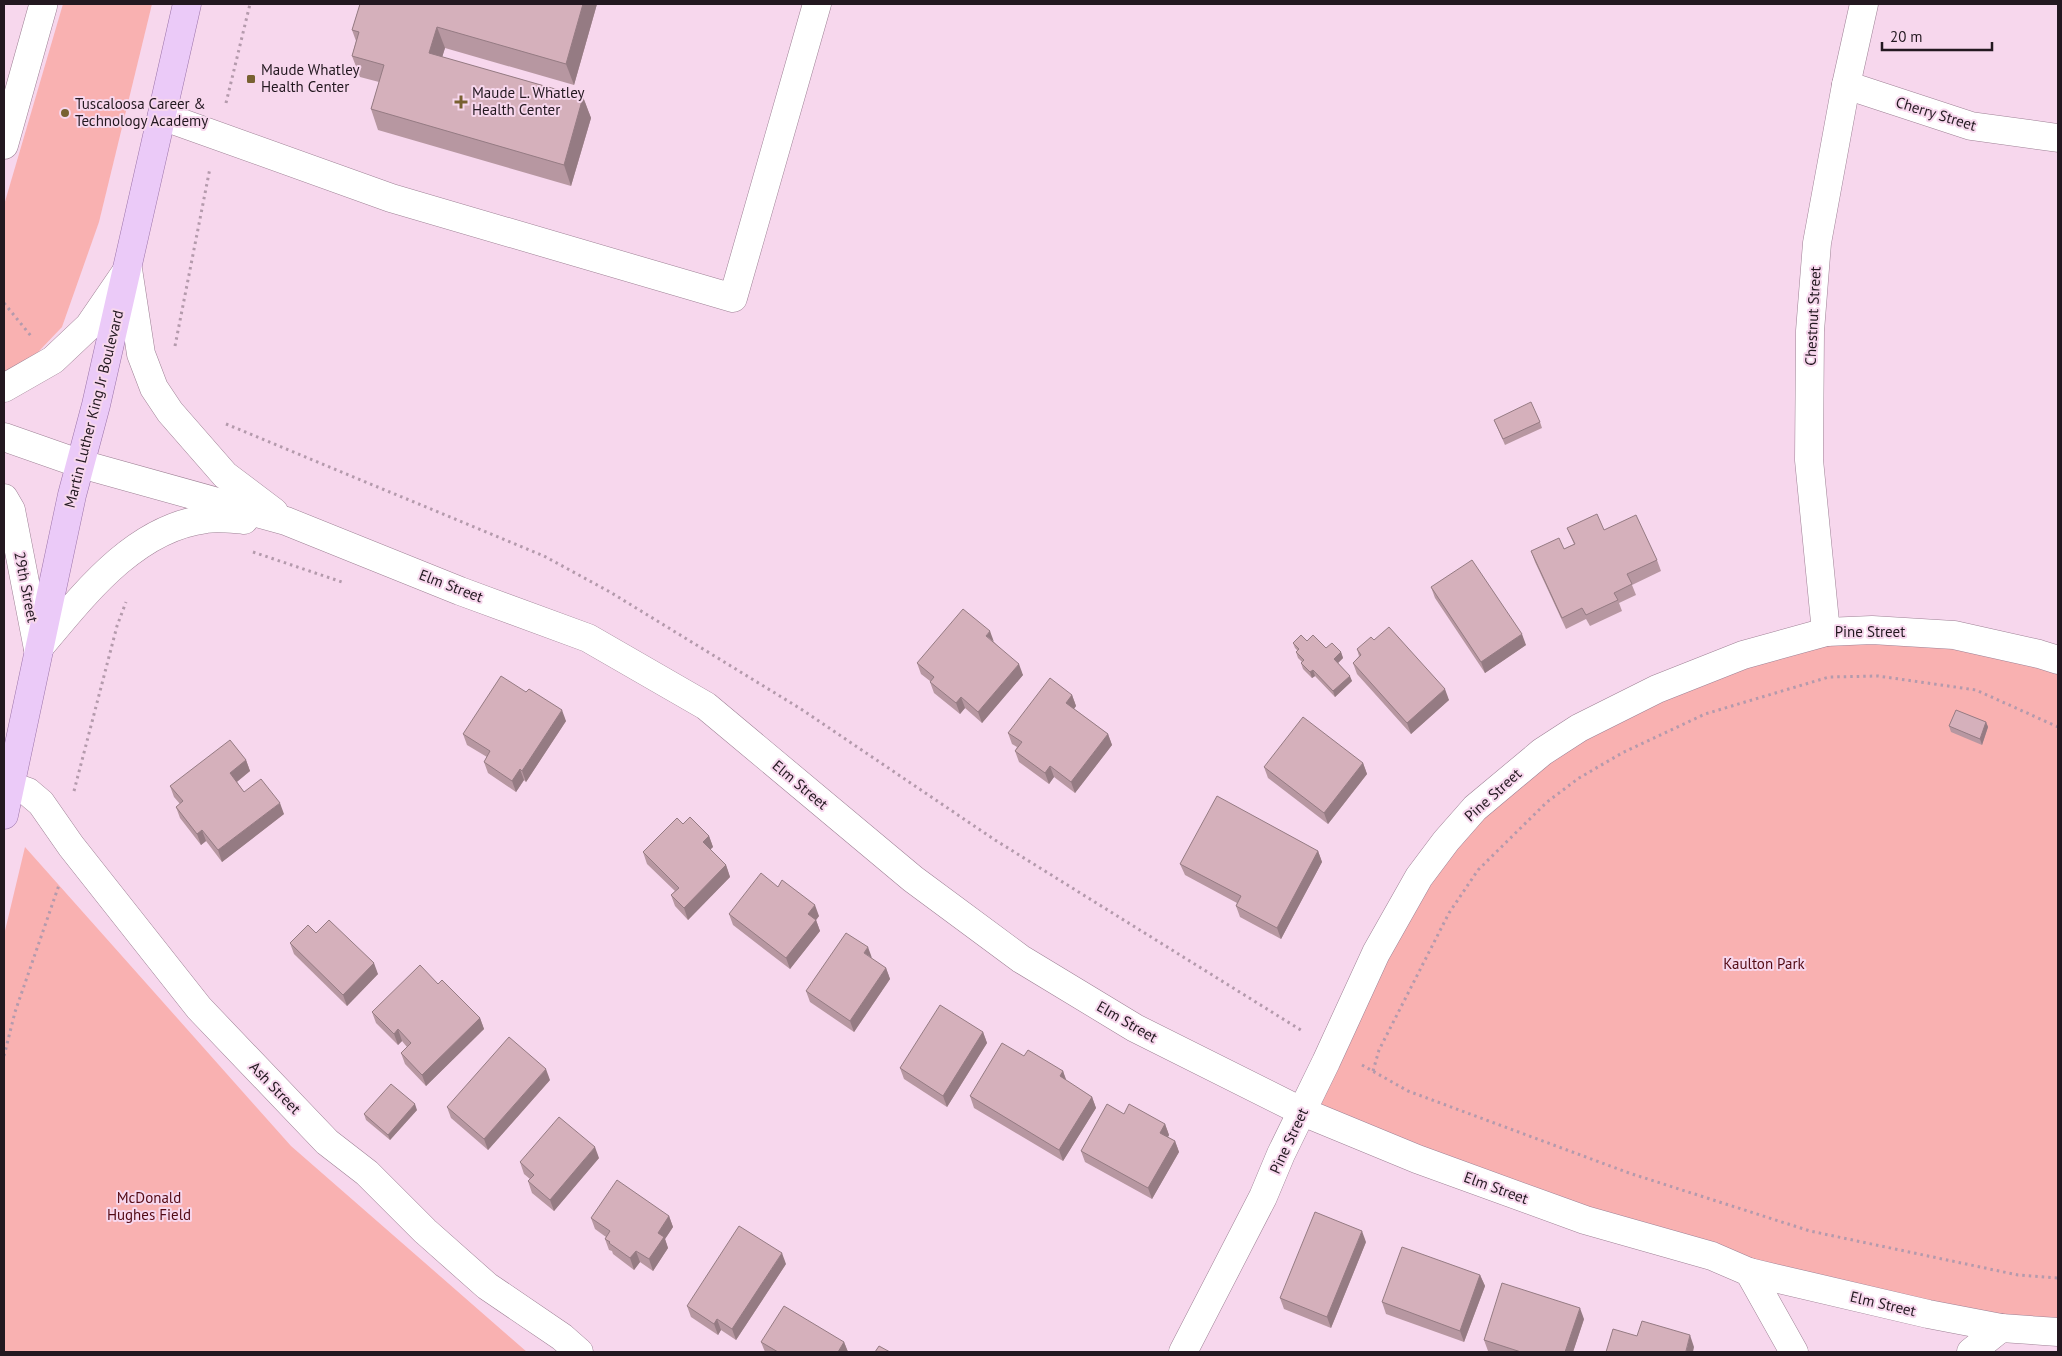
<svg xmlns="http://www.w3.org/2000/svg" width="2062" height="1356" font-family="'PT Sans',sans-serif">
	<style>
		.green { fill: #f9b1b1 }
		.lines { fill: none; stroke-linecap: round; stroke-linejoin: round }
		.minor-casing { stroke: #9e8195; stroke-width: 29 }
		.major-casing { stroke: #9c74aa; stroke-width: 29 }
		.path { stroke: #b49aac; stroke-width: 3; stroke-dasharray: 2.5 4; stroke-linecap: butt }
		.minor { stroke: #fff; stroke-width: 28 }
		.major { stroke: #ebcaf8; stroke-width: 28 }
		.wall { fill: #b797a1 }
		.shaded-wall { fill: #957b83 }
		.building { fill: #d5b0bb; stroke: #957b83 }
		.poi-dot { fill: #786131; stroke: #f7d7ed; stroke-width: 2 }
		.labels { text-anchor: middle; stroke-width: 4; stroke-linejoin: round; paint-order: stroke }
		.poi-label { font-size: 15px; fill: #231820; stroke: #f7d7ed; text-anchor: start }
		.street-label { font-size: 15px; fill: #231820; stroke: #f7d7ed }
		.park-label { font-size: 15px; fill: #530a14; stroke: #f7d7ed }
	</style>
	<rect width="100%" height="100%" fill="#f7d7ed"/>
	<g class="green">
		<polygon points="63,4 152,4 99,222 62,327 21,370 4,377 4,205"/>
		<polygon points="1826,632 2058,660 2058,1332 1749,1272 1303,1112 1419,877 1542,752"/>
		<polygon points="25,847 291,1146 527,1352 4,1352 4,935"/>
	</g>
	<g class="lines">
		<g class="minor-casing">
			<g id="minor">
				<polyline points="1846,85 1971,126 2058,138"/>
				<polyline points="162,116 391,198 733,298 817,4"/>
				<polyline points="4,145 43,6"/>
				<polyline points="128,269 141,354 154,388 170,412 225,475 274,512"/>
				<polyline points="4,388 53,360 89,326 126,272"/>
				<polyline points="4,437 81,464 286,521 460,591 588,638 706,706 913,879 1021,959 1135,1028 1303,1112 1417,1159 1585,1220 1712,1256 1749,1272 1928,1314 2001,1328 2058,1332"/>
				<polyline points="4,498 11,510 38,649"/>
				<polyline points="1826,632 1809,460 1810,331 1817,243 1846,85 1864,4"/>
				<path d="M 38,649 C 82,597 133,528 206,519 C 218,517 232,519 244,520"/>
				<polyline points="11,786 28,792 41,803 71,846 199,1008 327,1142 367,1173 425,1231 487,1286 562,1337 579,1352"/>
				<polyline points="1749,1272 1794,1352"/>
				<polyline points="1183,1352 1263,1197 1281,1154 1326,1062 1376,953 1419,877 1446,841 1475,808 1542,752 1579,728 1657,689 1743,655 1826,632 1872,630 1954,635 2039,654 2058,660"/>
				<polyline points="1971,1352 2001,1328"/>
			</g>
		</g>
		<g class="major-casing">
			<polyline id="major" points="4,815 72,495 96,405 187,4"/>
		</g>
		<g class="path">
			<polyline points="226,103 250,4"/>
			<polyline points="4,303 31,336"/>
			<polyline points="175,346 210,168"/>
			<polyline points="226,424 544,556 610,592 801,709 995,840 1304,1032"/>
			<polyline points="253,552 342,582"/>
			<polyline points="74,791 117,626 126,602"/>
			<polyline points="4,1056 15,1012 59,885"/>
			<polyline points="1362,1065 1408,1091 1629,1173 1810,1231 2018,1275 2058,1278"/>
			<polyline points="1373,1071 1379,1050 1449,913 1478,870 1547,802 1579,778 1622,753 1705,714 1829,677 1878,676 1976,690 2058,727"/>
		</g>
		<use href="#minor" class="minor"/>
		<use href="#major" class="major"/>
	</g>
	<g class="wall">
		<polygon points="360,4 597,4 574,85 445,48 442,57 583,97 591,118 571,186 378,130 371,109 379,82 360,77 352,56 356,41 352,30"/>
		<polygon points="1494,420 1540,422 1542,428 1505,445"/>
		<polygon points="1567,528 1604,530 1657,560 1661,571 1632,585 1636,595 1619,603 1622,611 1590,626 1586,619 1566,629 1535,562 1531,551 1564,549 1574,544"/>
		<polygon points="1431,587 1526,645 1485,673 1435,598"/>
		<polygon points="1374,640 1449,700 1411,734 1357,674 1353,663 1359,656 1357,649"/>
		<polygon points="1307,641 1326,648 1341,652 1343,658 1338,663 1352,681 1335,697 1315,676 1312,678 1303,669 1301,663 1302,662 1298,658 1296,652 1298,651 1295,648 1293,643"/>
		<polygon points="994,642 1023,675 982,723 965,708 960,714 934,693 930,682 930,681 921,674 917,663"/>
		<polygon points="526,692 566,721 526,782 524,780 516,792 488,773 484,762 487,757 467,745 463,734"/>
		<polygon points="1072,695 1076,706 1074,709 1108,734 1112,745 1075,793 1054,777 1049,784 1019,762 1015,751 1017,747 1012,744 1008,733"/>
		<polygon points="1986,722 1988,727 1982,745 1951,732 1949,726"/>
		<polygon points="246,760 250,771 237,782 244,792 284,814 222,862 206,841 201,845 180,818 176,807 180,804 174,797 170,786"/>
		<polygon points="1363,763 1367,774 1328,824 1268,778 1264,767"/>
		<polygon points="683,824 709,836 713,847 710,849 726,865 730,877 688,920 675,906 671,895 675,891 647,864 643,852"/>
		<polygon points="1318,851 1322,862 1281,939 1240,917 1236,906 1237,903 1185,875 1180,864"/>
		<polygon points="778,887 819,916 816,920 820,931 790,969 733,925 729,914"/>
		<polygon points="316,933 378,974 347,1006 294,954 290,943"/>
		<polygon points="871,958 886,968 890,979 854,1032 810,1002 806,991"/>
		<polygon points="438,984 480,1018 484,1029 426,1086 405,1064 401,1053 407,1047 402,1041 398,1045 376,1023 372,1012"/>
		<polygon points="983,1032 987,1043 947,1107 904,1079 900,1068"/>
		<polygon points="1024,1056 1063,1071 1066,1081 1092,1097 1096,1108 1063,1161 974,1108 970,1096"/>
		<polygon points="550,1080 488,1150 451,1118 447,1107"/>
		<polygon points="417,1110 390,1140 366,1120 364,1114"/>
		<polygon points="1124,1114 1165,1124 1169,1135 1168,1137 1175,1141 1179,1152 1152,1199 1085,1162 1081,1151"/>
		<polygon points="599,1158 554,1211 532,1193 528,1181 530,1179 524,1174 520,1162"/>
		<polygon points="669,1216 673,1227 665,1239 668,1248 653,1271 640,1262 634,1270 613,1254 612,1251 609,1250 605,1239 606,1237 595,1229 591,1218"/>
		<polygon points="1366,1242 1331,1328 1284,1309 1280,1298"/>
		<polygon points="786,1264 736,1340 721,1330 718,1335 691,1317 687,1306"/>
		<polygon points="1480,1275 1485,1286 1464,1342 1386,1314 1382,1302"/>
		<polygon points="1584,1319 1573,1352 1492,1352 1488,1351 1484,1340"/>
		<polygon points="761,1342 844,1342 848,1352 765,1352"/>
	</g>
	<g class="shaded-wall">
		<polygon points="583,4 597,4 574,85 566,64"/>
		<polygon points="437,27 445,48 437,74 429,53"/>
		<polygon points="583,97 591,118 571,186 564,165"/>
		<polygon points="990,631 994,642 986,636"/>
		<polygon points="1522,634 1526,645 1485,673 1481,662"/>
		<polygon points="1341,652 1343,658 1336,665 1334,659"/>
		<polygon points="1019,664 1023,675 982,723 978,712"/>
		<polygon points="1313,670 1315,676 1312,678 1310,672"/>
		<polygon points="1350,676 1352,681 1335,697 1333,691"/>
		<polygon points="1445,689 1449,700 1411,734 1407,723"/>
		<polygon points="1072,695 1076,706 1070,714 1066,703"/>
		<polygon points="961,697 965,708 960,714 956,703"/>
		<polygon points="562,710 566,721 526,782 522,771"/>
		<polygon points="1986,722 1988,727 1982,745 1980,739"/>
		<polygon points="1108,734 1112,745 1075,793 1071,782"/>
		<polygon points="246,760 250,771 234,784 230,773"/>
		<polygon points="1363,763 1367,774 1328,824 1324,813"/>
		<polygon points="1050,766 1054,777 1049,784 1045,773"/>
		<polygon points="520,769 524,780 516,792 512,781"/>
		<polygon points="280,803 284,814 222,862 218,850"/>
		<polygon points="202,830 206,841 201,845 197,834"/>
		<polygon points="709,836 713,847 707,853 703,842"/>
		<polygon points="1318,851 1322,862 1281,939 1277,928"/>
		<polygon points="726,865 730,877 688,920 684,908"/>
		<polygon points="815,905 819,916 816,920 820,931 790,969 786,958 808,914"/>
		<polygon points="868,947 872,958 864,953"/>
		<polygon points="374,963 378,974 347,1006 343,995"/>
		<polygon points="886,968 890,979 854,1032 850,1021"/>
		<polygon points="480,1018 484,1029 426,1086 422,1075"/>
		<polygon points="398,1029 402,1041 398,1045 394,1034"/>
		<polygon points="983,1032 987,1043 947,1107 943,1096"/>
		<polygon points="546,1069 550,1080 488,1150 484,1139"/>
		<polygon points="1063,1071 1067,1082 1060,1076"/>
		<polygon points="1092,1097 1096,1108 1063,1161 1059,1150"/>
		<polygon points="415,1104 417,1110 390,1140 388,1135"/>
		<polygon points="1165,1124 1169,1135 1164,1144 1160,1133"/>
		<polygon points="1175,1141 1179,1152 1152,1199 1148,1188"/>
		<polygon points="595,1147 599,1158 554,1211 550,1200"/>
		<polygon points="669,1216 673,1227 665,1239 668,1248 653,1271 649,1259 658,1233"/>
		<polygon points="1362,1231 1366,1242 1331,1328 1327,1317"/>
		<polygon points="636,1251 640,1262 634,1270 630,1258"/>
		<polygon points="782,1253 786,1264 736,1340 732,1329"/>
		<polygon points="1480,1275 1485,1286 1464,1342 1460,1331"/>
		<polygon points="1580,1308 1584,1319 1573,1352 1565,1352"/>
		<polygon points="717,1319 721,1330 718,1335 714,1324"/>
		<polygon points="1690,1335 1694,1347 1693,1352 1686,1352"/>
		<polygon points="844,1342 848,1352 838,1352"/>
	</g>
	<g class="building">
		<polygon points="360,4 583,4 566,64 437,27 429,53 583,97 564,165 371,109 384,65 352,56 359,32 352,30"/>
		<polygon points="1531,402 1540,422 1503,439 1494,420"/>
		<polygon points="1597,514 1604,530 1636,515 1657,560 1627,574 1632,584 1614,593 1618,600 1586,615 1582,608 1562,618 1531,551 1559,538 1564,549 1575,544 1567,528"/>
		<polygon points="1472,560 1522,634 1481,662 1431,587"/>
		<polygon points="963,609 990,631 986,636 1019,664 978,712 961,697 956,703 930,682 934,677 917,663"/>
		<polygon points="1389,627 1445,689 1407,723 1353,663 1361,655 1357,649 1371,637 1374,640"/>
		<polygon points="1301,635 1307,641 1313,635 1326,648 1332,643 1341,652 1334,659 1350,676 1333,691 1313,670 1310,672 1301,663 1304,660 1296,652 1299,649 1293,643"/>
		<polygon points="501,676 526,692 529,689 562,710 522,771 520,769 512,781 484,762 490,751 463,734"/>
		<polygon points="1050,678 1072,695 1066,703 1108,734 1071,782 1050,766 1045,773 1015,751 1022,742 1008,733"/>
		<polygon points="1956,710 1986,722 1980,739 1949,726"/>
		<polygon points="1303,717 1363,763 1324,813 1264,767"/>
		<polygon points="230,740 246,760 230,773 244,792 261,779 280,803 218,850 202,830 197,834 176,807 183,801 170,786"/>
		<polygon points="1217,796 1318,851 1277,928 1236,906 1241,896 1180,864"/>
		<polygon points="690,817 709,836 703,842 726,865 684,908 671,895 679,888 643,852 677,818 683,824"/>
		<polygon points="761,873 778,887 782,880 815,905 808,914 816,920 786,958 729,914"/>
		<polygon points="329,920 374,963 343,995 290,943 308,925 316,933"/>
		<polygon points="846,933 868,947 864,953 886,968 850,1021 806,991"/>
		<polygon points="420,965 438,984 442,980 480,1018 422,1075 401,1053 411,1043 398,1029 394,1034 372,1012"/>
		<polygon points="940,1005 983,1032 943,1096 900,1068"/>
		<polygon points="509,1037 546,1069 484,1139 447,1107"/>
		<polygon points="1002,1043 1024,1056 1028,1050 1063,1071 1060,1076 1092,1097 1059,1150 970,1096"/>
		<polygon points="391,1084 415,1104 388,1135 364,1114"/>
		<polygon points="1107,1104 1124,1114 1129,1104 1165,1124 1160,1133 1175,1141 1148,1188 1081,1151"/>
		<polygon points="559,1117 595,1147 550,1200 528,1181 534,1175 520,1162"/>
		<polygon points="617,1180 669,1216 658,1233 664,1237 649,1259 636,1251 630,1258 609,1243 610,1242 605,1239 610,1231 591,1218"/>
		<polygon points="1315,1212 1362,1231 1327,1317 1280,1298"/>
		<polygon points="739,1226 782,1253 732,1329 717,1319 714,1324 687,1306"/>
		<polygon points="1402,1247 1480,1275 1460,1331 1382,1302"/>
		<polygon points="1502,1283 1580,1308 1565,1352 1521,1352 1484,1340"/>
		<polygon points="784,1306 844,1342 838,1352 778,1352 761,1342"/>
		<polygon points="1642,1321 1690,1335 1686,1351 1689,1352 1606,1352 1613,1329 1637,1336"/>
		<polygon points="879,1346 890,1352 875,1352"/>
	</g>
	<g class="poi-dot">
		<rect x="246" y="74" width="10" height="10" rx="2.5"/>
		<path d="M458.5 94.5h5v5h5v5h-5v5h-5v-5h-5v-5h5z"/>
		<circle cx="65" cy="113" r="5"/>
	</g>
	<g class="labels">
		<g class="poi-label">
			<text x="261" y="75">Maude Whatley<tspan x="261" dy="17">Health Center</tspan></text>
			<text x="472" y="98">Maude L. Whatley<tspan x="472" dy="17">Health Center</tspan></text>
			<text x="75" y="109">Tuscaloosa Career &amp;<tspan x="75" dy="17">Technology Academy</tspan></text>
		</g>
		<g class="street-label">
			<text transform="translate(1936 114) rotate(17)" y="5">Cherry Street</text>
			<text transform="translate(1813 316) rotate(-87)" y="5">Chestnut Street</text>
			<text transform="translate(94 409) rotate(-76)" y="5">Martin Luther King Jr Boulevard</text>
			<text transform="translate(451 586) rotate(21)" y="5">Elm Street</text>
			<text transform="translate(26 587) rotate(79)" y="5">29th Street</text>
			<text x="1870" y="637">Pine Street</text>
			<text transform="translate(800 785) rotate(40)" y="5">Elm Street</text>
			<text transform="translate(1493 795) rotate(-42)" y="5">Pine Street</text>
			<text transform="translate(1127 1022) rotate(30)" y="5">Elm Street</text>
			<text transform="translate(275 1088) rotate(46)" y="5">Ash Street</text>
			<text transform="translate(1289 1141) rotate(-65)" y="5">Pine Street</text>
			<text transform="translate(1496 1188) rotate(20)" y="5">Elm Street</text>
			<text transform="translate(1883 1304) rotate(13)" y="5">Elm Street</text>
		</g>
		<g class="park-label">
			<text x="1764" y="969">Kaulton Park</text>
			<text x="149" y="1203">McDonald<tspan x="149" dy="17">Hughes Field</tspan></text>
		</g>
	</g>
	<rect width="2062" height="1356" fill="none" stroke="#231820" stroke-width="10"/>
	<path d="M1882 42v8h110v-8" fill="none" stroke="#231820" stroke-width="2.5"/>
	<text x="1890" y="42" font-size="15" fill="#231820" stroke="#f7d7ed" stroke-width="4" paint-order="stroke">20 m</text>
</svg>
